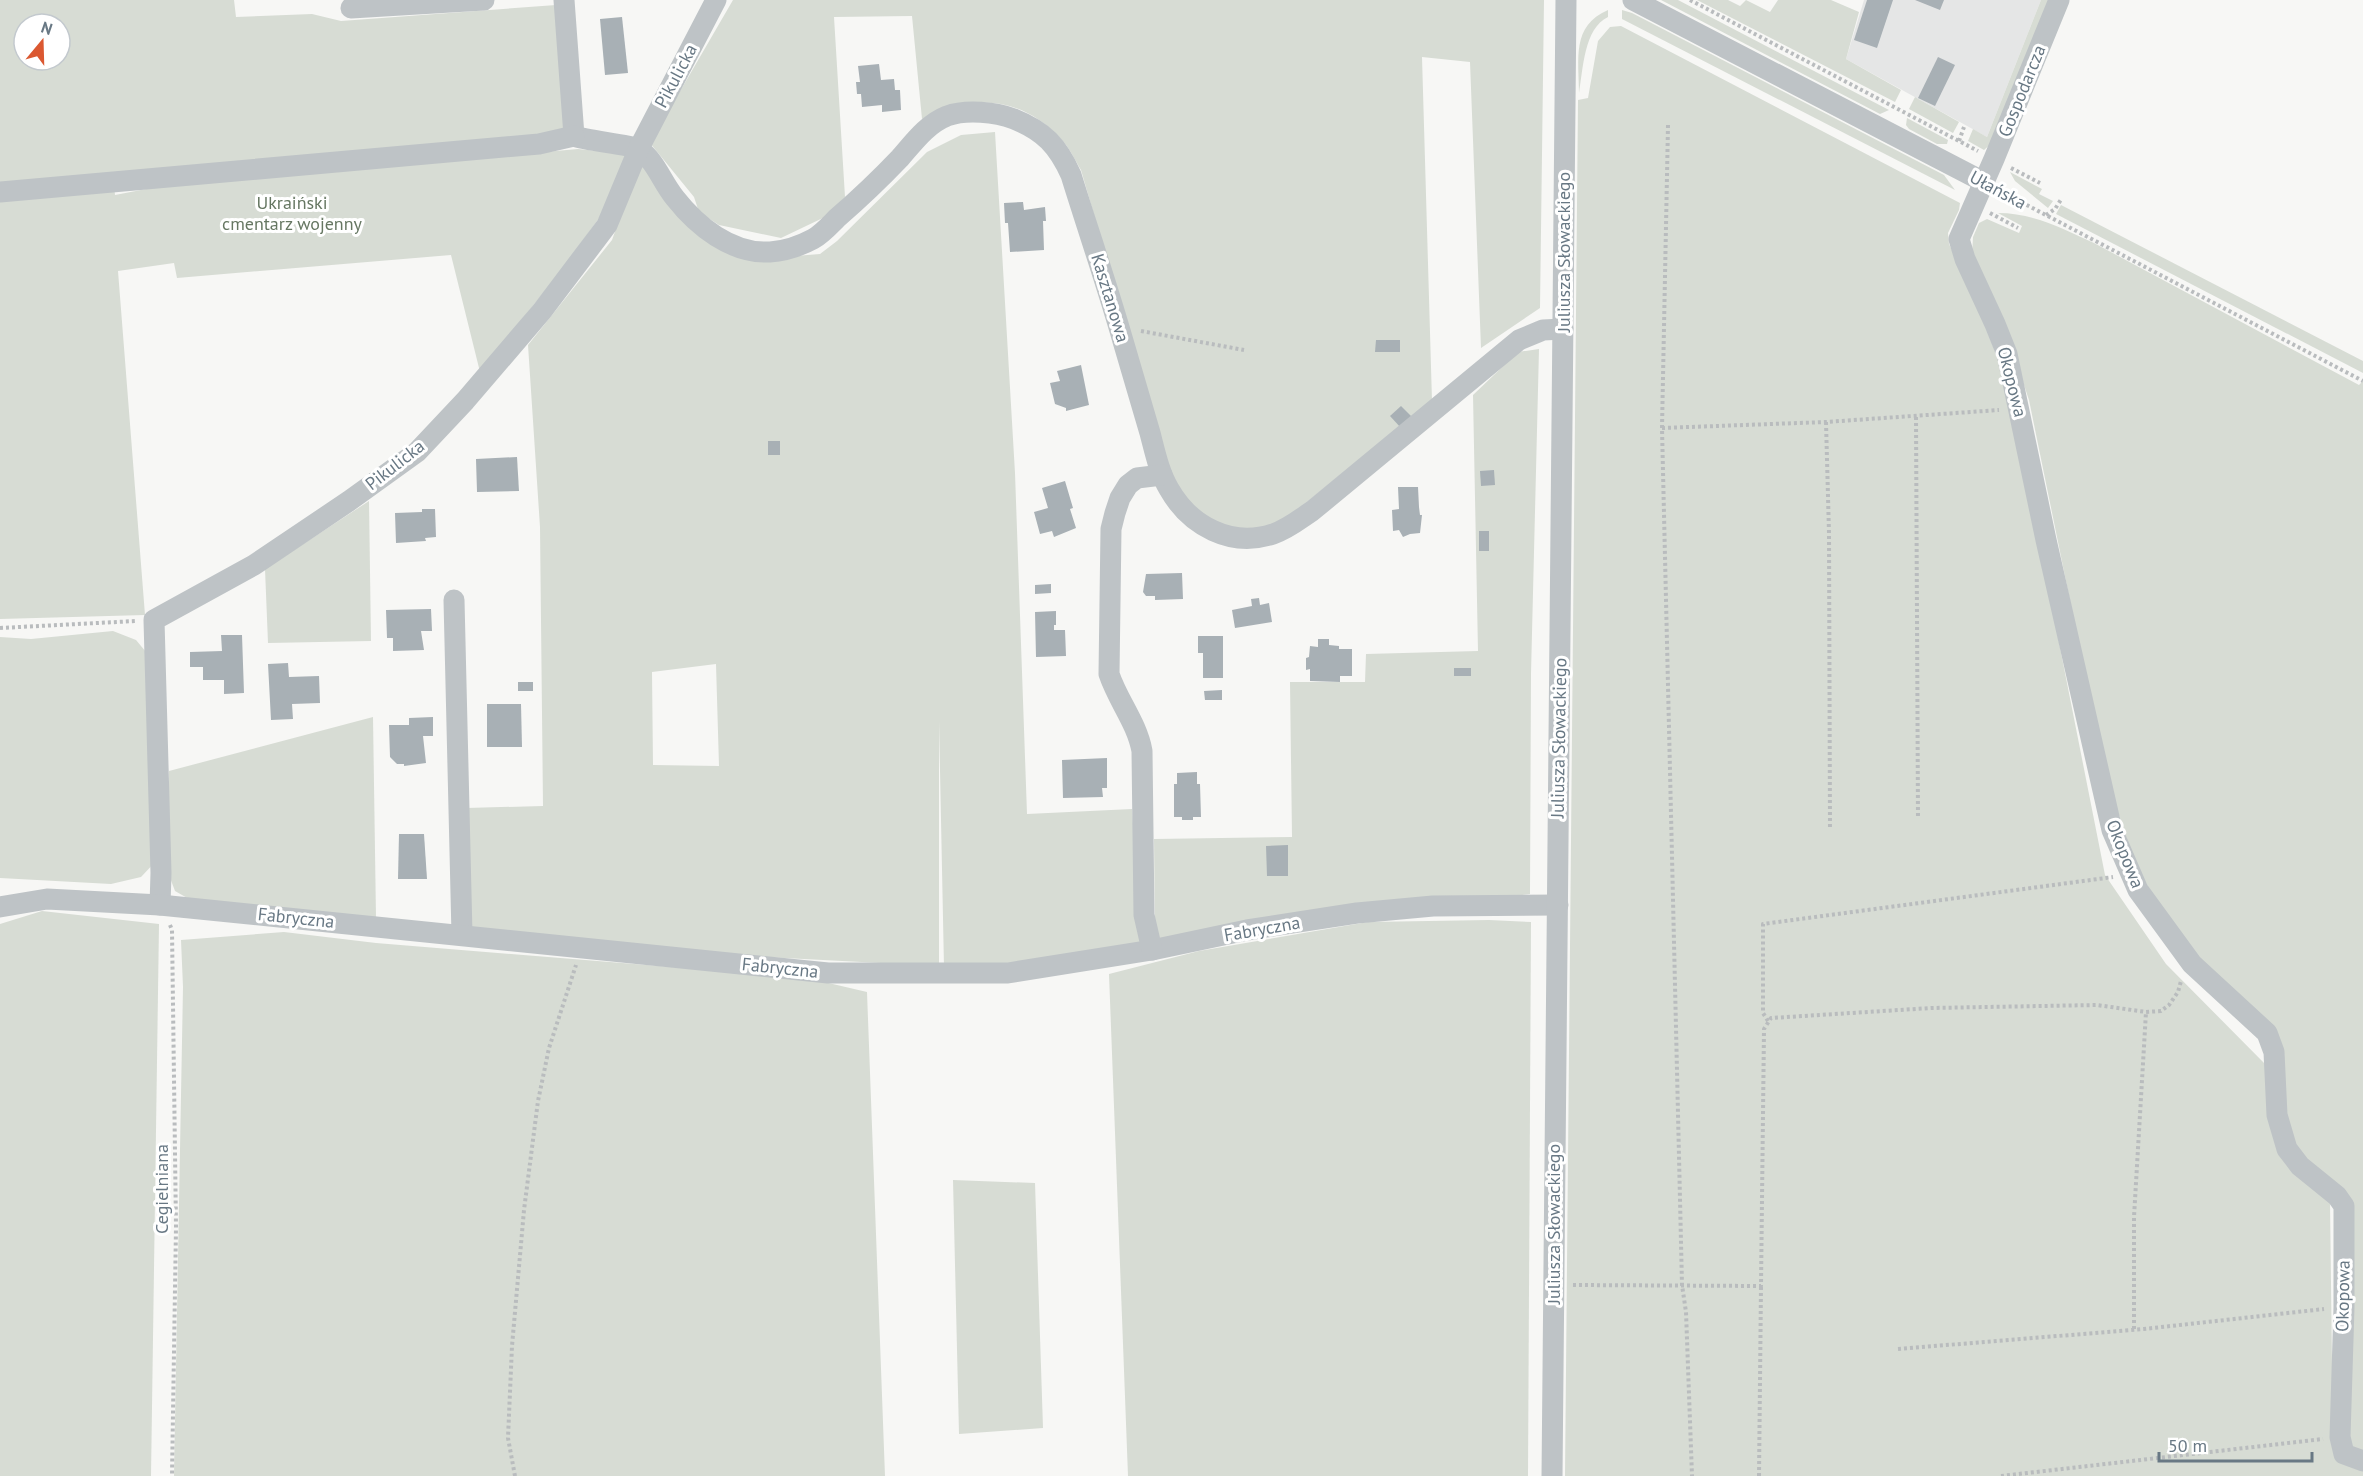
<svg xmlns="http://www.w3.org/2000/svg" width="2363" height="1476" font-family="'PT Sans',sans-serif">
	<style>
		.built { fill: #e5e6e6 }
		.green { fill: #d7dcd4; fill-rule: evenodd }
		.building { fill: #a8b0b5 }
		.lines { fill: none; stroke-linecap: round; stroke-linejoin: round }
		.path { stroke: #b9bcbe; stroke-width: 4; stroke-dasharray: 3 3; stroke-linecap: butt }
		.minor { stroke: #bec3c6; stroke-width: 21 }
		.labels { text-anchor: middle; stroke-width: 6; stroke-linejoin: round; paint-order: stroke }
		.street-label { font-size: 18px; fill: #687884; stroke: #fff }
		.park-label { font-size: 18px; fill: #667762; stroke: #fff }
	</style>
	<rect width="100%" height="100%" fill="#f7f7f5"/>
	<polygon class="built" points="1864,0 2041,0 1987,137 1846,59"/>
	<g class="green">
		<path d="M 0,0 L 234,0 L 236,17 L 312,14 L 341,21 L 556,5 L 567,126 L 556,135 L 113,174 L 115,195 L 167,185 L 578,149 L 628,154 L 605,210 L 560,272 L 480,372 L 451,255 L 177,278 L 174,263 L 118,271 L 145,615 L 0,619 ZM 24,24 L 60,24 L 60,60 L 24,60 Z"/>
		<path d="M 733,0 L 1544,0 L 1540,308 L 1481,348 L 1470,62 L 1422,57 L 1432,401 L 1276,527 L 1235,530 L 1198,515 L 1172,483 L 1081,170 C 1075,160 1069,147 1061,139 C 1021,96 972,93 922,119 L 912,16 L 834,17 L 845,197 L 827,216 L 781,238 L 719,225 L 699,212 L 694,197 L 650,143 Z"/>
		<polygon points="1661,0 1678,0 1889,110 1880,114"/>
		<polygon points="1697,0 1728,0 1740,6 1746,0 1770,12 1778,0 1831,0 1859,12 1846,59 1901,90 1895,102"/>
		<polygon points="2041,0 2050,0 1992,143 1984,150 1968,141 1973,129 1987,137"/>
		<path d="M 1608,10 L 1608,17 C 1584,28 1583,70 1579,93 C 1579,59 1571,26 1608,10 Z"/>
		<polygon points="1622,10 1632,13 1944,175 1955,190 1622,19"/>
		<polygon points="1621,26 1960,203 1959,210 1948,233 1949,244 1977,302 2009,390 2105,875 2166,964 2267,1066 2273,1127 2330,1202 2333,1446 2363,1466 2363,1476 1565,1476 1578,100 1588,98 1598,41 1610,27"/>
		<polygon points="1915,97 1959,122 1953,133 1909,109"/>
		<polygon points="1907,118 1948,140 1947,144 1937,144 1909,129 1906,125"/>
		<path d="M 995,132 L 1015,473 L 1027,814 L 1132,809 L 1141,940 L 1137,947 L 1026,965 L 944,967 L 939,721 L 939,966 L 765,957 L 469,927 L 466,808 L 543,806 L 540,527 L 528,345 L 612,240 L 641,159 L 695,228 L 795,256 L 820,254 L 837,241 L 927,152 L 961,135 ZM 716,664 L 719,766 L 653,765 L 652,672 Z"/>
		<polygon points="2010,172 2042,189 2039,194 2053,201 2048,208 2015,181"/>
		<polygon points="2061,205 2363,361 2363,373 2056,214"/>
		<path d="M 1998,213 C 2033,213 2063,229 2094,243 L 2359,385 L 2363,381 L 2363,1455 L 2349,1447 L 2351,1207 L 2293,1145 L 2287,1119 L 2282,1064 L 2166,918 L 2135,864 L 2116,806 L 2095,723 L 2029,400 L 2009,340 L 1972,255 L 1973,237 L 1979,223 L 1987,219 L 2019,233 L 2022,226 Z"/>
		<polygon points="1539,349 1531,674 1530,894 1164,941 1155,934 1154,839 1292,837 1290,682 1365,682 1366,654 1478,651 1473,395 1518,352"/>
		<polygon points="369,501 371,641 268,643 265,569"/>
		<polygon points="113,631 136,640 146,652 156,861 141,877 111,884 0,878 0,637 31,639"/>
		<polygon points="373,717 376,918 189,899 175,891 169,875 169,771"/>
		<polygon points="42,911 159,924 151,1476 0,1476 0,924"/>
		<polygon points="1489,920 1531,922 1528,1476 1128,1476 1109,974 1199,951 1368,922"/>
		<polygon points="284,932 376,943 807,978 867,992 885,1476 174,1476 183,987 181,940"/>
		<polygon points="953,1180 1035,1183 1043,1428 959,1434"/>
	</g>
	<g class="building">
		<polygon points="1867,0 1893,0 1877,48 1854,40"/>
		<polygon points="1915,0 1944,0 1940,10"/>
		<polygon points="622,17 628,73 605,75 600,19"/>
		<polygon points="1938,57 1955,65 1935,106 1918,98"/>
		<polygon points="879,64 881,80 894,79 895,90 900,90 901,110 882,112 882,105 862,107 861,94 857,94 856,82 860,82 858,66"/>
		<polygon points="1023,202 1024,210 1045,207 1046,221 1043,221 1044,250 1010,252 1008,223 1005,223 1004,203"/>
		<polygon points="1376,340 1400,340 1400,352 1375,352"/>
		<polygon points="1081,365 1089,405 1066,411 1066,408 1055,404 1050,383 1060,381 1057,371"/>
		<polygon points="1401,406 1412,417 1401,428 1390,416"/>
		<rect x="768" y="441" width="12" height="14"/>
		<polygon points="517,457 519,491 477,492 476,459"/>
		<polygon points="1494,470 1495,485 1481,486 1480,471"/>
		<polygon points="1065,481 1073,508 1070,509 1076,528 1054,537 1052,531 1040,534 1034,512 1048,508 1042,488"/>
		<polygon points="1398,487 1418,487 1419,507 1420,515 1422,515 1420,533 1410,534 1403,537 1399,530 1393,531 1392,510 1399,509"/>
		<polygon points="422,509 435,509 436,537 425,538 426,541 396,543 395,513 422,512"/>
		<rect x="1479" y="531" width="10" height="20"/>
		<polygon points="1182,573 1183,599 1155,600 1155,596 1146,596 1143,592 1146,574"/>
		<polygon points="1051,584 1051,593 1035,594 1035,585"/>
		<polygon points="1259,598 1260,605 1269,603 1272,622 1235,628 1232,610 1252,606 1251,599"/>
		<polygon points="431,609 432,631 421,631 424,650 393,651 393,638 387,638 386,610"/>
		<polygon points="1056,611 1056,625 1054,625 1054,630 1065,630 1066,656 1036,657 1035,612"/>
		<polygon points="221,635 242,635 244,693 224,694 224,680 203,680 203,667 190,667 190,652 222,651"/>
		<polygon points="1198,636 1223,636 1223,678 1203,678 1203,653 1198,653"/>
		<polygon points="1318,639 1329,639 1329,645 1339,646 1339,649 1352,649 1352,676 1340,676 1340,682 1310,681 1310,669 1306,670 1306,658 1309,657 1310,646 1318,647"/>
		<polygon points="288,663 289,677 319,676 320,703 292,704 293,719 271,720 268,664"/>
		<rect x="1454" y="668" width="17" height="8"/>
		<rect x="518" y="682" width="15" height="9"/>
		<polygon points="1222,690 1222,700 1205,700 1204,691"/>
		<polygon points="487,704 521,704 522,747 487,747"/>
		<polygon points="433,717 433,736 423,736 426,763 404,766 404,764 397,764 390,757 389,725 409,725 409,718"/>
		<polygon points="1107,758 1107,788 1102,788 1103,797 1063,798 1062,760"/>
		<polygon points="1197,772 1197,784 1200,784 1201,817 1193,817 1193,820 1182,820 1182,817 1174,817 1174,784 1177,784 1177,773"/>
		<polygon points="399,834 424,834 427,879 398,879"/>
		<polygon points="1288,845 1288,876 1267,876 1266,846"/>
	</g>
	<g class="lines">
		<g class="path">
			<polyline points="1690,0 1978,151"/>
			<polyline points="1668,125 1662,428 1682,1285 1686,1312 1692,1476"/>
			<polyline points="1959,141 1964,127"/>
			<polyline points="2011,168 2040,183"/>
			<polyline points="2000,191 2363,381"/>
			<polyline points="1990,213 2018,228"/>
			<polyline points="2046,215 2055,209 2062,198"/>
			<polyline points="1141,331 1244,350"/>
			<polyline points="1916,417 1918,819"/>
			<polyline points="1826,422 1829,533 1830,829"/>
			<polyline points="1662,428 1826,422 1999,410"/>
			<polyline points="0,628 136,621"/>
			<polyline points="170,925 172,930 176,1227 172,1476"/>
			<polyline points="1768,1021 1763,1013 1763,924 2113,877"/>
			<polyline points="1573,1285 1761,1286 1764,1029 1771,1018 1931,1008 2097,1005 2146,1012 2161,1011 2169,1005 2178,992 2181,981"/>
			<polyline points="2134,1329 2134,1217 2146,1012"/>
			<polyline points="1898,1349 2144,1329 2324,1309"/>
			<polyline points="515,1476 508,1438 512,1346 524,1210 538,1101 549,1048 576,965"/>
			<polyline points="1759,1476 1761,1286"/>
			<polyline points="2001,1476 2323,1439"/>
		</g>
		<g class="minor">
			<path d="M 564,0 L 574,136 C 588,141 634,145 640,150 C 656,162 662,182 675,198 C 697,226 731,254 770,252 C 785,251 800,246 813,239 C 822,234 830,225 837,218 C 859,199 880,179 900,158 C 914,142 927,124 947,116 C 966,109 996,112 1014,119 C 1044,131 1058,146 1071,175 C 1088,230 1107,285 1123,341 C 1132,371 1141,402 1150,433 C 1155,452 1159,472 1169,489 C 1190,526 1231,548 1273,534 C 1288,529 1300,519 1312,511 L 1519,340 L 1543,330 L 1563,329"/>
			<polyline points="1633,0 1984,182"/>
			<polyline points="2059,0 1994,159 1959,239 1965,259 1995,324 2007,354 2046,540 2112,830 2138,890 2192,964 2267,1033 2274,1052 2277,1115 2287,1149 2300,1166 2337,1196 2344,1206 2344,1307 2340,1437 2344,1454 2363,1461"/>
			<polyline points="351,8 484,0"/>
			<polyline points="0,192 539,144 574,136"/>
			<polyline points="454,600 462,935"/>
			<polyline points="160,905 161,873 154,620 254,565 349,501 417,452 465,401 542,311 607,225 639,148 716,0"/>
			<polyline points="0,907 47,899 160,905 828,973 1008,973 1152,950 1247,930 1357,913 1433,906 1558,905"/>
			<path d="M 1152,950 L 1144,915 L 1142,751 C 1137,723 1118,701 1109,674 L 1111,529 L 1115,513 L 1120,498 L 1128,485 L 1137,478 L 1162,475"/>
			<polyline points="1552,1476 1566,0"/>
		</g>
	</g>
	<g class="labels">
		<g class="street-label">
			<text transform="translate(676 76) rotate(-62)" y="6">Pikulicka</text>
			<text transform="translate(2022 91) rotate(-68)" y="6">Gospodarcza</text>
			<text transform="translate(1998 190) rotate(28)" y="6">Ułańska</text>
			<text transform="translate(1564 252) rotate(-90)" y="6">Juliusza Słowackiego</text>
			<text transform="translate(1110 298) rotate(73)" y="6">Kasztanowa</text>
			<text transform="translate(2012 382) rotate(76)" y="6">Okopowa</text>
			<text transform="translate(395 465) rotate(-38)" y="6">Pikulicka</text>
			<text transform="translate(1559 738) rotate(-89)" y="6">Juliusza Słowackiego</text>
			<text transform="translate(2125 854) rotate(68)" y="6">Okopowa</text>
			<text transform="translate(296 918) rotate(6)" y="6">Fabryczna</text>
			<text transform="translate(1262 929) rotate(-10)" y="6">Fabryczna</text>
			<text transform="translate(780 968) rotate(6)" y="6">Fabryczna</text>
			<text transform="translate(162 1189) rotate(-90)" y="6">Cegielniana</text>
			<text transform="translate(1554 1224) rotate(-90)" y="6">Juliusza Słowackiego</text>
			<text transform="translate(2343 1296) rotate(-89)" y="6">Okopowa</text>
		</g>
		<g class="park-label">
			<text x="292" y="209">Ukraiński<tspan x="292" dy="21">cmentarz wojenny</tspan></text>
		</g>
	</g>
	<g transform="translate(42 42) rotate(19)"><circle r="28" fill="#ffffff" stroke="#c3c9ce" stroke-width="1.5"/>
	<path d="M0-4.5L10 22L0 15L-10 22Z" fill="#db5831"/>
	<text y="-9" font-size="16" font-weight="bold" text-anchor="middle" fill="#687884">N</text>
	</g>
	<path d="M2159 1452v9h153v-9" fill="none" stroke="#687884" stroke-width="3"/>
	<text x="2168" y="1452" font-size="18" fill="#687884" stroke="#ffffff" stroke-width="4.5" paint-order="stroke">50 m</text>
</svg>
